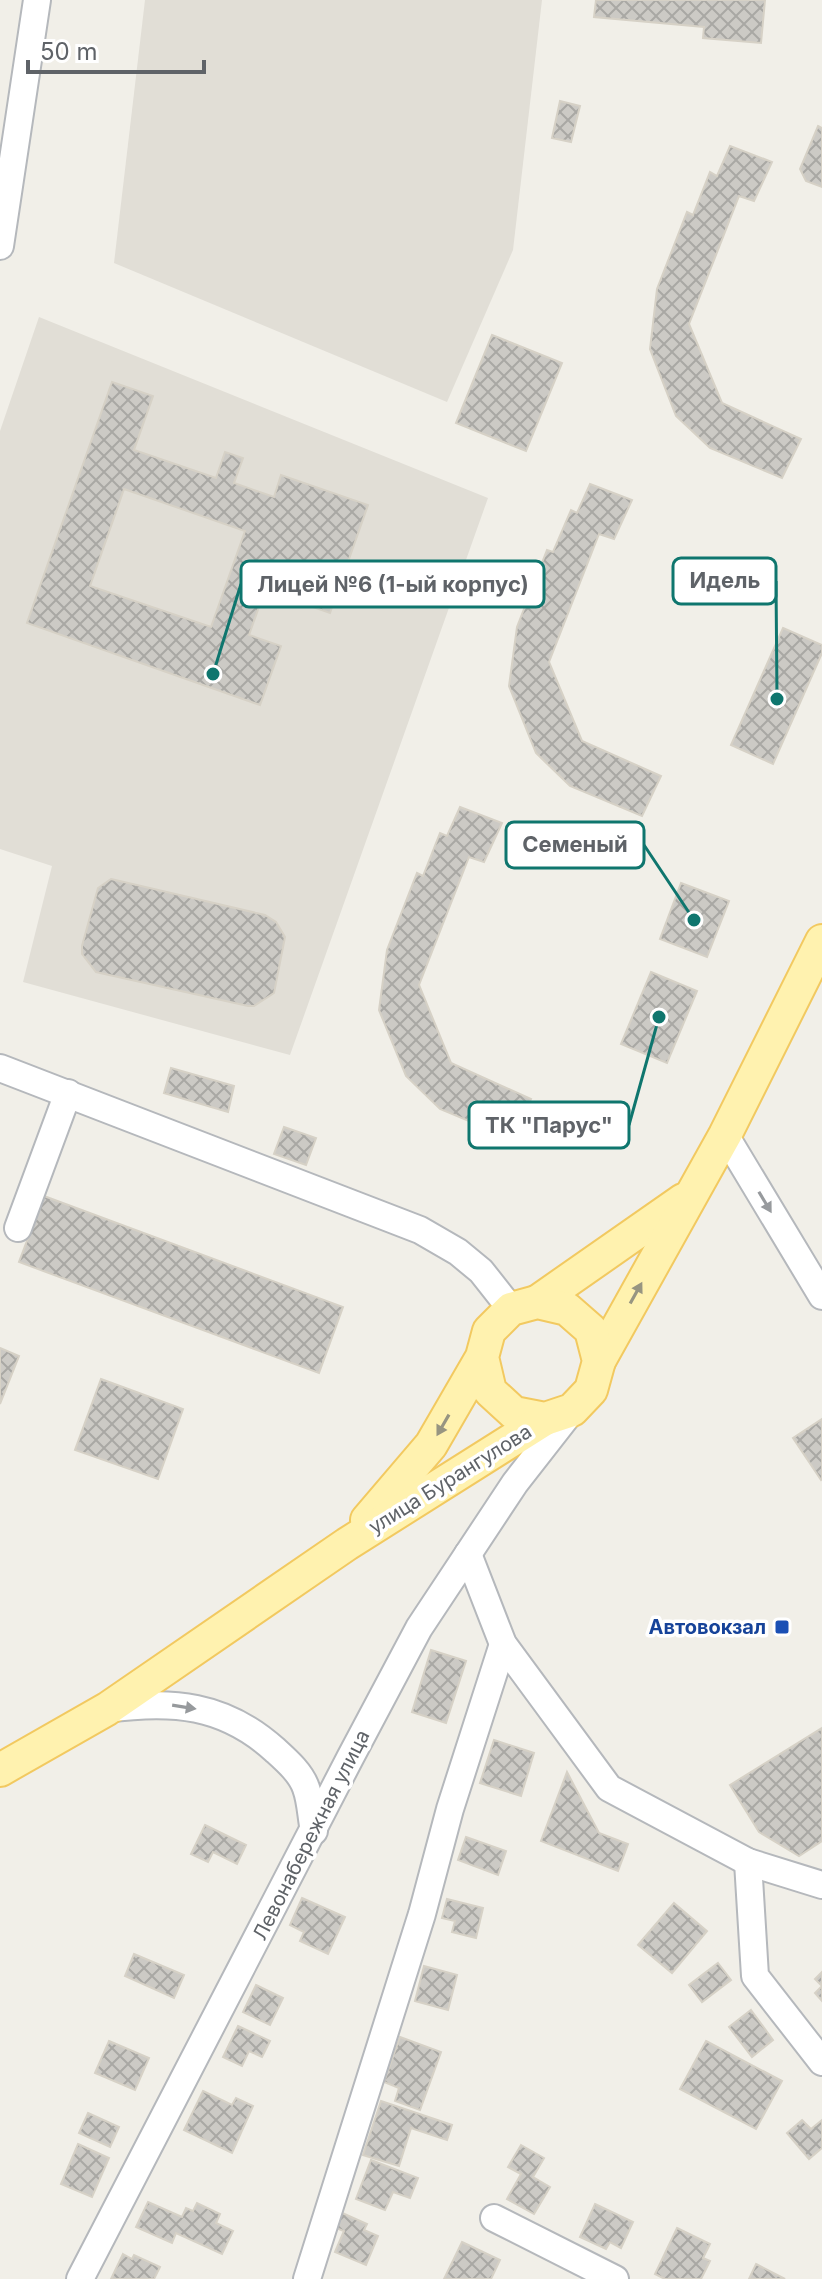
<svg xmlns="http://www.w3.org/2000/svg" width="822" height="2279" font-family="Inter,sans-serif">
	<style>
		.education { fill: #e1ded6 }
		.building { fill: url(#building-cross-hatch); stroke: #d6d1c6; stroke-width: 2; fill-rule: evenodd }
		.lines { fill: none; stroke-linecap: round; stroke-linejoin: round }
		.minor-casing { stroke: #b5b8bc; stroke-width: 30 }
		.major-casing { stroke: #f2c960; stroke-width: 36 }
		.minor { stroke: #fff; stroke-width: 26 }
		.major { stroke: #fff2af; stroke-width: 32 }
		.oneway { fill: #979a9d }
		.oneway2 { fill: #979581 }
		.transit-dot { fill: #1a4fb4; stroke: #fff; stroke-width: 3 }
		.labels { text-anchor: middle; stroke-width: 7; stroke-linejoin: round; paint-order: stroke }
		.street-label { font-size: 20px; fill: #5f6368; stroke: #fff }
		.transit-label { font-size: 20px; font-weight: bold; fill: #164399; stroke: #fff; text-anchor: end }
		.leader { fill: none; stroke: #0f766e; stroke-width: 3 }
		.callout-dot { fill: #0f766e; stroke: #fff; stroke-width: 3 }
		.callout { fill: #fff; stroke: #0f766e; stroke-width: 3 }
		.callout-label { font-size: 22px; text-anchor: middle; font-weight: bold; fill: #5f6368 }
	</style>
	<defs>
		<pattern id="building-cross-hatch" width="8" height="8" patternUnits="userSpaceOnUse" patternTransform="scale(2)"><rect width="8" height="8" fill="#cccac5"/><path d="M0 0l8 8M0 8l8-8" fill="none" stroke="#a9a8a4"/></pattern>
	</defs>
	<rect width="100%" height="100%" fill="#f1efe8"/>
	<g class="education">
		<polygon points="145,0 542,0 513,250 447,402 114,263"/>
		<polygon points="39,317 488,498 290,1055 23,982 52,866 0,849 0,431"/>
	</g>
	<g class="building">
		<polygon points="596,0 765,0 761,43 703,38 704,27 594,17"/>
		<polygon points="560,101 580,106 571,142 552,138"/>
		<polygon points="818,126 822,128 822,187 806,181 800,169"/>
		<polygon points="730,146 772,162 754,201 739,196 689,324 722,403 801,439 782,478 710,448 676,416 650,349 657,289 687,212 693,215 710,172 717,176"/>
		<polygon points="492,335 562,363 526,451 456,423"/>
		<path d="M 112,382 L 153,396 L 134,450 L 216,478 L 225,452 L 243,458 L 234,483 L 274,497 L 281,475 L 368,505 L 330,613 L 265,590 L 249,635 L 281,646 L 260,705 L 27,623 ZM 124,489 L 245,531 L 211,627 L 90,586 Z"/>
		<polygon points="590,484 632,500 614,539 599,534 549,662 582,741 661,776 642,816 570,786 536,753 509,686 517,627 547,550 553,552 571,510 577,513"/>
		<polygon points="783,628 822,645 822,653 773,764 731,745"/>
		<polygon points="460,807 502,823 484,862 469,857 419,985 451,1063 531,1099 512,1139 440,1109 406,1076 379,1010 387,950 417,873 423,876 440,833 447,836"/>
		<polygon points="111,879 265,915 276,922 285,937 274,993 254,1006 248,1006 96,972 82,954 82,946 98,888"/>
		<polygon points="681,883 729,901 707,957 660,939"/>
		<polygon points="651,972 697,991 667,1063 621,1044"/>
		<polygon points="171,1068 234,1086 228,1112 164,1093"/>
		<polygon points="284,1127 316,1138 306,1165 274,1154"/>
		<polygon points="44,1196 343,1307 319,1373 19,1262"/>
		<polygon points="0,1348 19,1356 0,1404"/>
		<polygon points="101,1379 183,1409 158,1479 75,1450"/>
		<polygon points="822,1419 822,1479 821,1480 793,1438"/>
		<polygon points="431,1650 466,1661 446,1723 412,1712"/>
		<polygon points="822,1728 822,1841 799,1856 759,1832 730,1785"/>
		<polygon points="494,1740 534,1753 521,1796 480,1783"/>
		<polygon points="567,1772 599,1833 628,1844 618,1871 541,1841"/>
		<polygon points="205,1825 246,1845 237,1864 213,1852 208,1862 191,1854"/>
		<polygon points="466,1837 506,1851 498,1875 458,1860"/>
		<polygon points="302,1898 345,1917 328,1954 300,1941 304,1932 290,1925"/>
		<polygon points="447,1899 483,1908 476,1938 452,1932 455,1921 442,1918"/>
		<polygon points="674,1903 707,1931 672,1973 638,1945"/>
		<polygon points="134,1954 184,1975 174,1998 125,1976"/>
		<polygon points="718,1963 731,1980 702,2002 689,1985"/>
		<polygon points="424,1966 457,1975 448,2010 415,2001"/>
		<polygon points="822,1972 822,2001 815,1993 822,1986 815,1979"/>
		<polygon points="256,1985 283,1998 270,2025 243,2012"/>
		<polygon points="751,2010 773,2040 752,2057 729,2027"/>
		<polygon points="238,2026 270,2041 262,2057 249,2051 242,2066 223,2057"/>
		<polygon points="400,2037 441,2052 420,2110 395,2101 399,2088 384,2082"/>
		<polygon points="109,2041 149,2058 135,2090 95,2073"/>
		<polygon points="706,2041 782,2081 756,2129 680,2089"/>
		<polygon points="203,2091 232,2105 236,2098 253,2106 232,2153 184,2130"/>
		<polygon points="381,2101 452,2125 447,2140 411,2128 399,2166 363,2155"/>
		<polygon points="88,2113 119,2127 110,2147 79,2133"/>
		<polygon points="802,2120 811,2129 822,2120 822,2148 809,2159 787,2133"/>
		<polygon points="78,2144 109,2158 92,2197 61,2184"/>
		<polygon points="521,2145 544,2158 533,2177 550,2187 534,2214 507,2199 521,2174 508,2167"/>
		<polygon points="371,2160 418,2178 410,2198 393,2192 385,2210 356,2199"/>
		<polygon points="148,2202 182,2217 186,2208 193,2211 197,2203 220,2214 216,2223 233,2231 222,2254 176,2233 172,2243 136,2227"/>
		<polygon points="595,2204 633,2222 621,2248 610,2242 606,2249 580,2237"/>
		<polygon points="340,2212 367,2224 364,2230 378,2236 366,2265 335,2252 344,2231 333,2227"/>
		<polygon points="677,2228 710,2244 703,2258 710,2261 701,2279 665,2279 655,2274"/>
		<polygon points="462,2242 500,2260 491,2279 444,2279"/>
		<polygon points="123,2254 132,2259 134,2255 160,2267 154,2279 111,2279"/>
		<polygon points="756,2264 785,2279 749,2279"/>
	</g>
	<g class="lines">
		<g class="minor-casing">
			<g id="minor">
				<polyline points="0,246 37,0"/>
				<polyline points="0,1068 420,1230 458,1252 481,1271 511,1309"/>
				<polyline points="725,1135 822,1296"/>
				<polyline points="18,1228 68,1093"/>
				<polyline points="468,1554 503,1644 609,1788 748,1862 822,1885"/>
				<path d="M 107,1709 C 172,1700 224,1704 275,1750 C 286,1760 301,1773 306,1788 C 311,1801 311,1817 314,1831"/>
				<polyline points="748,1862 755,1976 822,2062"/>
				<polyline points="494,2218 615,2279"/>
				<polyline points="80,2279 350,1758 419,1628 515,1483 572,1410"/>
				<polyline points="307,2279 422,1914 450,1809 503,1644"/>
			</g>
		</g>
		<g class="major-casing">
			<g id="major">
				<polyline points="537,1302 683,1200"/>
				<polyline points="599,1361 725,1135 822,941"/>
				<polyline points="367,1520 431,1445 482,1357 489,1331 511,1309 537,1302 567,1309 591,1330 599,1361 591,1390 572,1410 545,1419 514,1413 490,1391 482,1357"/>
				<polyline points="0,1770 107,1709 347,1544 545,1419"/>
			</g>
		</g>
		<use href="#minor" class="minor"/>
		<use href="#major" class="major"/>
	</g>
	<defs><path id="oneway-solid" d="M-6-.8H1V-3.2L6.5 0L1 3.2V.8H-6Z" transform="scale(2)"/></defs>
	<g class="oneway">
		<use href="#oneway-solid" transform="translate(765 1202) rotate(59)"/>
		<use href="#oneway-solid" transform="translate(184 1707) rotate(9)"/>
	</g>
	<g class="oneway2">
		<use href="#oneway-solid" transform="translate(636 1293) rotate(-61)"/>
		<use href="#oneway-solid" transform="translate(443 1425) rotate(120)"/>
	</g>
	<rect class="transit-dot" x="774" y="1619" width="16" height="16" rx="4"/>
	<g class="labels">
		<g class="street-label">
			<text transform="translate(450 1479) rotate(-32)" y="7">улица Бурангулова</text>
			<text transform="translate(311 1835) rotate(-63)" y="7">Левонабережная улица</text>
		</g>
		<g class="transit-label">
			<text x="766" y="1634">Автовокзал</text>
		</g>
	</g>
	<path class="leader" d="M777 699L776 581M213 674L241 584M694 920L644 845M659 1017L629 1125"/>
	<g class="callout-dot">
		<circle cx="777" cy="699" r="8"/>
		<circle cx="213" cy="674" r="8"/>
		<circle cx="694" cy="920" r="8"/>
		<circle cx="659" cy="1017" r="8"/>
	</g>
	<g class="callout">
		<rect x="673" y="558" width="103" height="46" rx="8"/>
		<rect x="241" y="561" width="303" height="46" rx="8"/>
		<rect x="506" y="822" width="138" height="46" rx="8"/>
		<rect x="469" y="1102" width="160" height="46" rx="8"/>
	</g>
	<g class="callout-label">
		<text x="725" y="588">Идель</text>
		<text x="393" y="592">Лицей №6 (1-ый корпус)</text>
		<text x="575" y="852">Семеный</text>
		<text x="549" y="1133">ТК "Парус"</text>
	</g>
	<path d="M28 60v12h176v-12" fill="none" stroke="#5f6368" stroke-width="4"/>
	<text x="40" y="60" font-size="24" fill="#5f6368" stroke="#ffffff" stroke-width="6" paint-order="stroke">50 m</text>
</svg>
